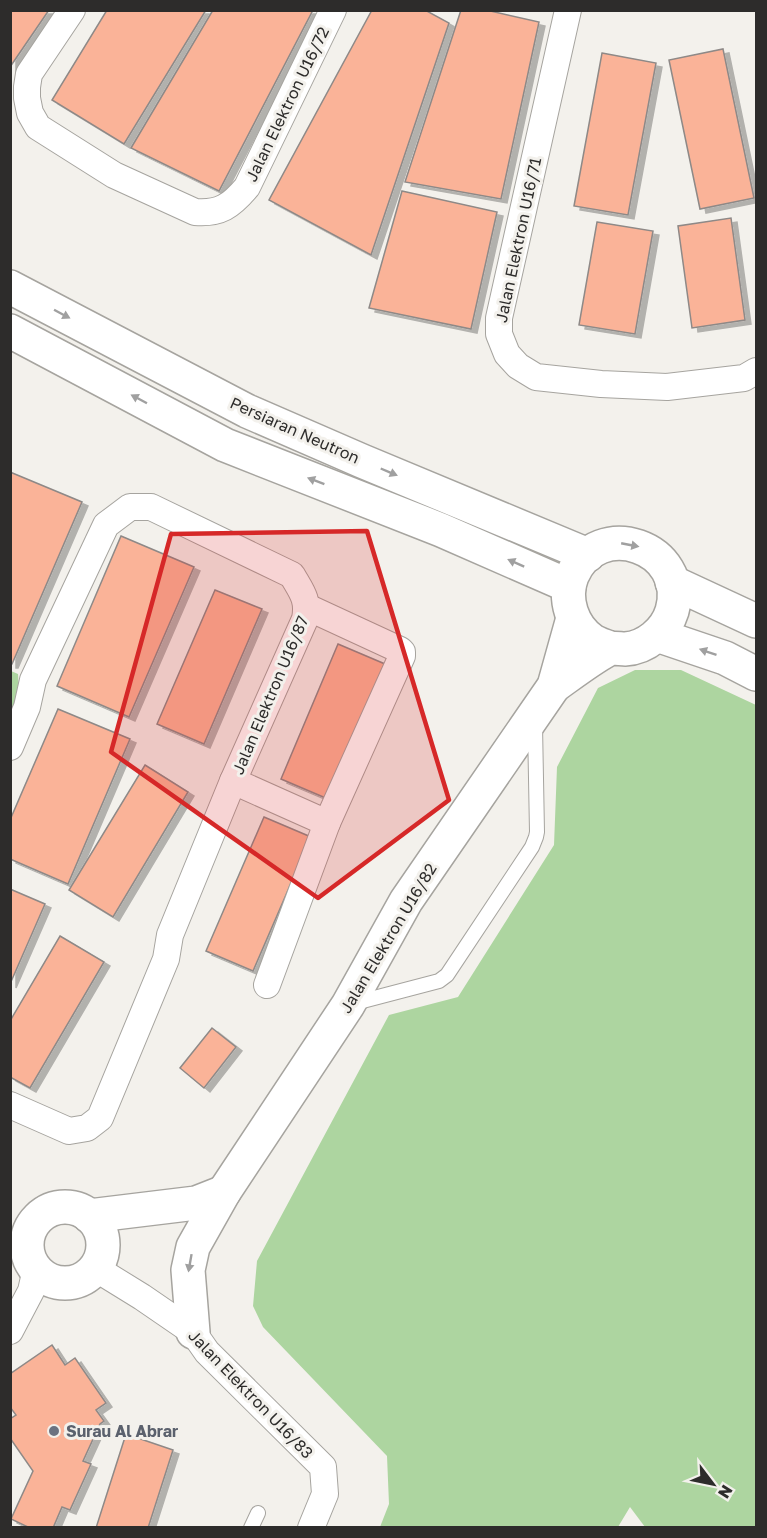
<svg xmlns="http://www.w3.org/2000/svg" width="767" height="1538" font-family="'Golos Text',sans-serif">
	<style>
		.green { fill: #add5a0 }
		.building { fill: #fab398; stroke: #8e8987; stroke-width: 1.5; filter: url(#shadow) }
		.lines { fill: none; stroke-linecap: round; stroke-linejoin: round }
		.lane-casing { stroke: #a6a49f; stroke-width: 16 }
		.street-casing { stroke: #a6a49f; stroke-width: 28 }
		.secondary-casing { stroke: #a6a49f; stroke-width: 36 }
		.lane { stroke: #fff; stroke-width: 14 }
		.street { stroke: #fff; stroke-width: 26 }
		.secondary { stroke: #fff; stroke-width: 33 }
		.oneway { fill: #a0a0a0 }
		.marked { fill: #d62828; fill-opacity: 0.2; stroke: #d62828; stroke-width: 4.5; stroke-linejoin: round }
		.worship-dot { fill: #6b7280; stroke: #f3f1ec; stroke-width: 2 }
		.labels { text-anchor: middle; stroke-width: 6; stroke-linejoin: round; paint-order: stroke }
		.street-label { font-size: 16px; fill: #2d2c2b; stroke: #f3f1ec }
		.worship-label { font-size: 16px; font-weight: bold; fill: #5b616d; stroke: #f3f1ec; text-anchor: start }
	</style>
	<defs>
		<filter id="shadow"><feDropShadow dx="6" dy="4" stdDeviation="0" flood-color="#0004"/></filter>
	</defs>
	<rect width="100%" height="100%" fill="#f3f1ec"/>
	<g class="green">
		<polygon points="635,670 681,670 756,705 756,1527 645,1527 630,1507 618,1527 380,1527 389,1504 387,1456 263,1327 253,1306 257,1261 389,1015 458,997 554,845 557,767 598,688"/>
		<polygon points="11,671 18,674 19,693 11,716"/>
	</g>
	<g class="building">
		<polygon points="10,10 49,10 10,67"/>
		<polygon points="107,10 206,10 124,144 52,100"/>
		<polygon points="213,10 313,10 219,191 131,148"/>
		<polygon points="372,10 425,10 449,23 371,255 269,200"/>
		<polygon points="461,10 486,10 539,22 501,199 405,182"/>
		<polygon points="723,49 754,198 700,209 669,60"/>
		<polygon points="602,53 656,63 628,215 574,206"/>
		<polygon points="402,191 497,212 471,329 369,308"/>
		<polygon points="731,218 745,320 692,328 678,226"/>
		<polygon points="597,222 653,231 635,334 579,325"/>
		<polygon points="10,472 82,502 12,664 10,664"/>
		<polygon points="121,536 194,567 129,717 57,686"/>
		<polygon points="215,590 262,609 204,744 157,724"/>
		<polygon points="338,644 385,664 328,799 281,779"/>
		<polygon points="58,709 130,739 68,884 10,859 10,820"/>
		<polygon points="145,765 188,792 113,917 69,890"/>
		<polygon points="264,817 311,837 253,971 206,951"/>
		<polygon points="10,889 45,904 10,984"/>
		<polygon points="60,936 104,962 30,1088 10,1077 10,1021"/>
		<polygon points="212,1028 236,1047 204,1088 180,1068"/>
		<polygon points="52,1345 65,1365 75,1358 106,1403 96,1410 104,1421 100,1424 83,1461 91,1464 70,1510 62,1507 53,1528 30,1528 11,1519 33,1471 10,1438 10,1419 16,1415 10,1407 10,1374"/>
		<polygon points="126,1434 173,1450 148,1528 96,1528"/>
	</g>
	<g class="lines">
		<g class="lane-casing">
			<g id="lane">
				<polyline points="355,1003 439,981 447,975 532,847 536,837 537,832 535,725"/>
				<polyline points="251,1528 258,1513"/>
			</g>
		</g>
		<g class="street-casing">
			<g id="street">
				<path d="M 72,10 L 29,74 L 27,87 L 27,98 L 30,113 L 38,127 L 114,175 L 195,212 C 220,214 231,206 247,187 L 333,10"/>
				<polyline points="568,10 499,318 499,334 507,354 518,366 536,377 601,384 667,387 744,378 756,371"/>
				<path d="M 10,747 L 27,707 L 33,680 L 106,525 L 130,507 L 151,507 L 292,575 C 301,591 309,599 305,619 L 233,781 L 170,935 L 166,959 L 100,1118 L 87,1128 L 69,1131 L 10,1105"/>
				<polyline points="233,781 327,823"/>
				<polyline points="267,985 327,823 402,656 402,652 400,650 307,607"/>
				<polyline points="95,1268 142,1297 193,1332 207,1352 323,1467 325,1494 311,1528"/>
				<polyline points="10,1331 31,1291 36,1269"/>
			</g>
		</g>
		<g class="secondary-casing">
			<g id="secondary">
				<polyline points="10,287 247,411 362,461 588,555"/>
				<polyline points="10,331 225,445 441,530 569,586"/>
				<polyline points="672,582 756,621"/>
				<polyline points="657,635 725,658 756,674"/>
				<path d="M 554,686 C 571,674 589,660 607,650 C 613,647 619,649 625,649 C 646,648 666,631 672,611 C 690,547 597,515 572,576 C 563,599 572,627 593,641 C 598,644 604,646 610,648"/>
				<circle cx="65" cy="1245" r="38"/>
				<polyline points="89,1216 196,1203 224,1192"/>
				<polyline points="193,1332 188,1270 193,1247 224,1192 348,1005 406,901 554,686 573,618"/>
			</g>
		</g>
		<use href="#lane" class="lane"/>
		<use href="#street" class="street"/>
		<use href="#secondary" class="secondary"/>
	</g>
	<defs><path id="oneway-solid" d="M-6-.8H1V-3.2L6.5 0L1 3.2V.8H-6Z" transform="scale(1.5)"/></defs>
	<g class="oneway">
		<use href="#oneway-solid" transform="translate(62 314) rotate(28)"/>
		<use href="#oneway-solid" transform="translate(139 399) rotate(-152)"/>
		<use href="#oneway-solid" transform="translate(389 472) rotate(23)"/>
		<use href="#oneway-solid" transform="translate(316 481) rotate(-159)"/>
		<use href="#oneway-solid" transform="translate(630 545) rotate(11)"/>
		<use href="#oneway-solid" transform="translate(516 563) rotate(-156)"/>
		<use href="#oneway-solid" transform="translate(708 652) rotate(-161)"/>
		<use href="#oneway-solid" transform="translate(190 1263) rotate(100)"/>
	</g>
	<path class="marked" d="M 367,531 L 449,800 L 318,898 L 111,752 L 171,534 Z"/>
	<circle class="worship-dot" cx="54" cy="1431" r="6"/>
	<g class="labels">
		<g class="street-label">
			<text transform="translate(287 104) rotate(-64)" y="6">Jalan Elektron U16/72</text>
			<text transform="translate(518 240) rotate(-78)" y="6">Jalan Elektron U16/71</text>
			<text transform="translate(295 430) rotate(24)" y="6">Persiaran Neutron</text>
			<text transform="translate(270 695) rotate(-67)" y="6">Jalan Elektron U16/87</text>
			<text transform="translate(388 938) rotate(-59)" y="6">Jalan Elektron U16/82</text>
			<text transform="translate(251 1394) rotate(46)" y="6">Jalan Elektron U16/83</text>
		</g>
		<g class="worship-label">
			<text x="66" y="1437">Surau Al Abrar</text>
		</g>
	</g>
	<rect width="767" height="1538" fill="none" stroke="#2d2c2b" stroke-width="24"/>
	<g transform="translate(713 1484) rotate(122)" stroke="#f3f1ec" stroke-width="4.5" paint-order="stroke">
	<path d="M0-4.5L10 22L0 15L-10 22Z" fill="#2d2c2b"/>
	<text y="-9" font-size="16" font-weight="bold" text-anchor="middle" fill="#2d2c2b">N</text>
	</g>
</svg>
